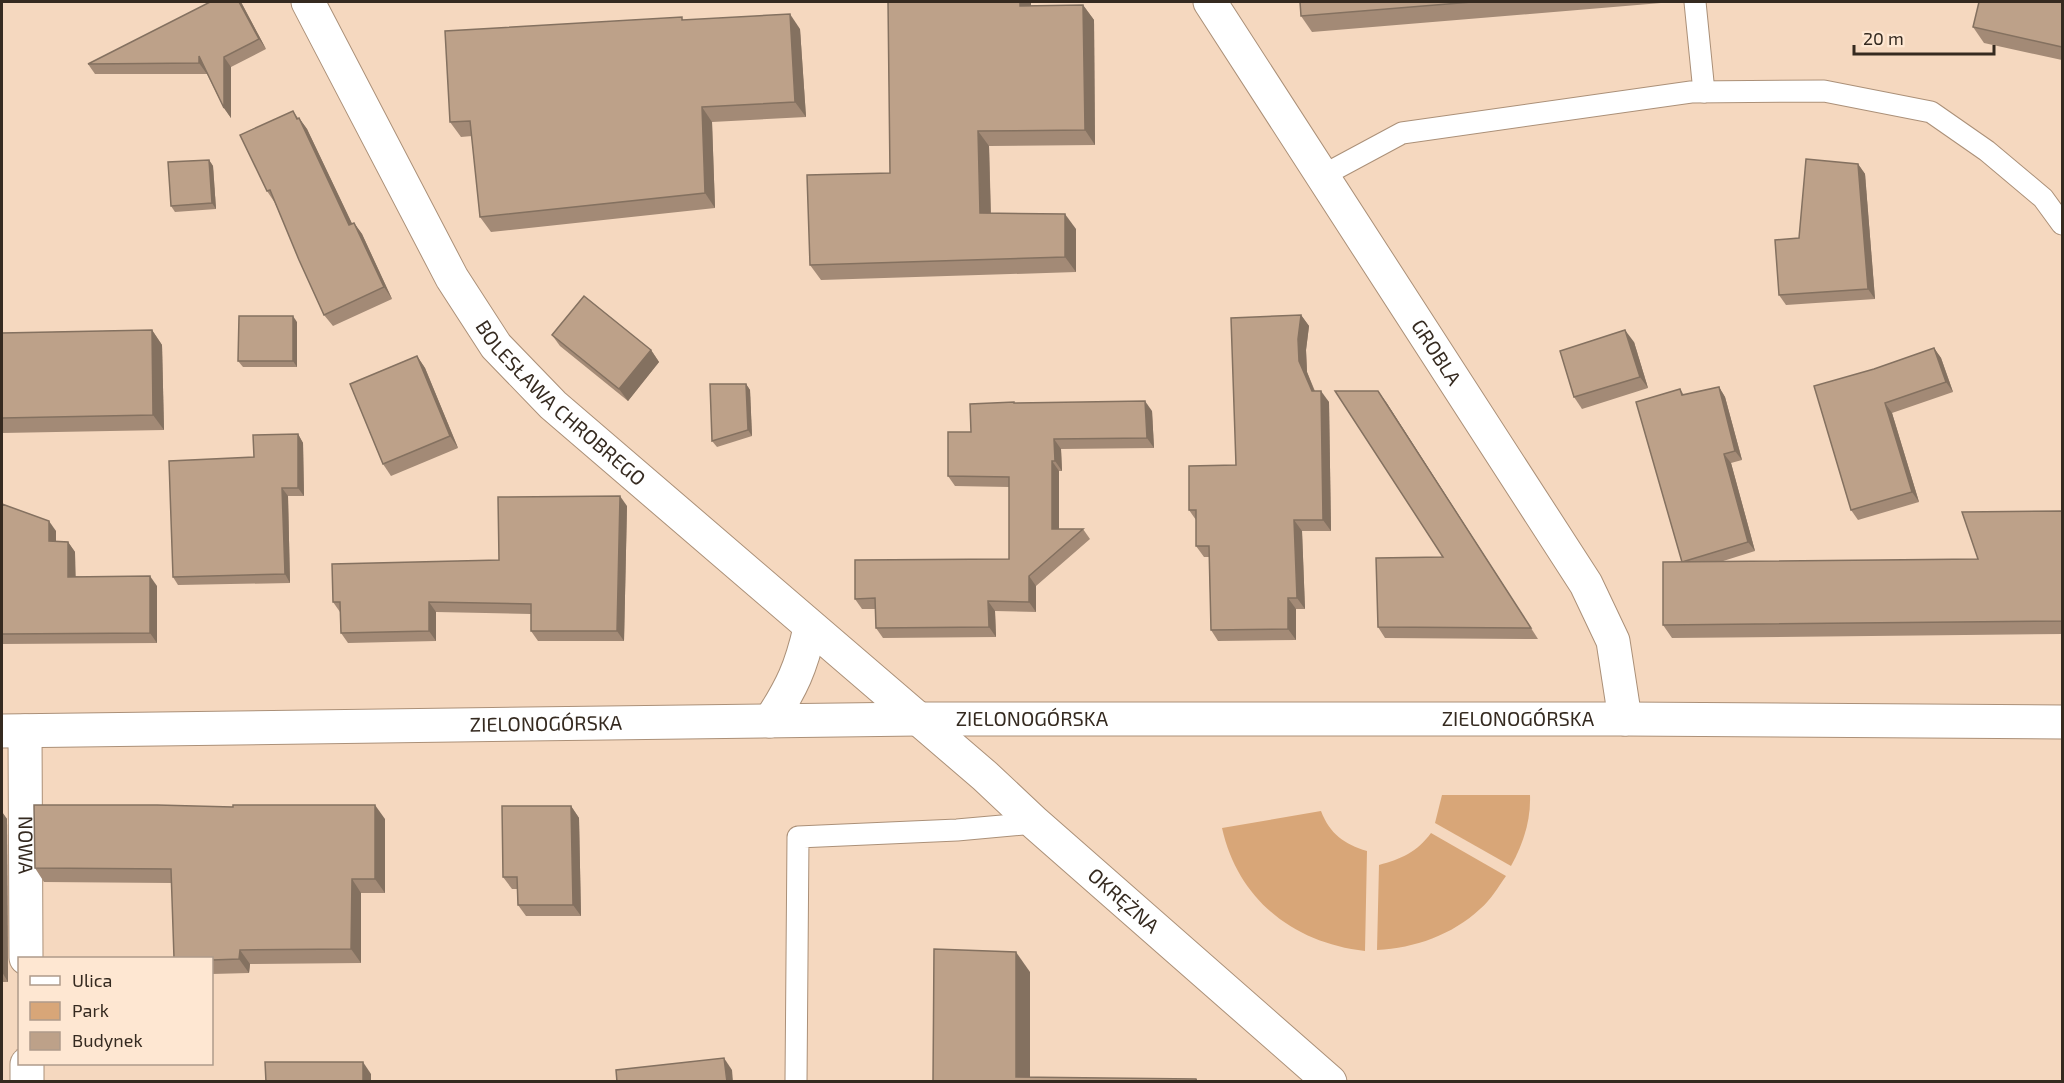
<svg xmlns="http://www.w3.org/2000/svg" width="2064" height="1083" font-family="'Exo 2',sans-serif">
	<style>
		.green { fill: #d8a678 }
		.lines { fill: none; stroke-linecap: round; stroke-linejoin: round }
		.lane-casing { stroke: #ab9078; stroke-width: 23 }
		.street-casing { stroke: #ab9078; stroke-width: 35 }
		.secondary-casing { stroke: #ab9078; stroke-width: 35 }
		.lane { stroke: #fff; stroke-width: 21 }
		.street { stroke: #fff; stroke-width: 33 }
		.secondary { stroke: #fff; stroke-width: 33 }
		.wall { fill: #a38a76 }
		.shaded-wall { fill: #847160 }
		.building { fill: #bda189; stroke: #847160; stroke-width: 1.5 }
		.labels { text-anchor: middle; stroke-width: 4.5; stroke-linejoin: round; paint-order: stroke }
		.street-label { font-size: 20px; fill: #352a20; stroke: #fee7d2 }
	</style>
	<rect width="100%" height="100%" fill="#f5d8bf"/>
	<g class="green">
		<path d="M 1442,795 L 1530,795 C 1531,821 1523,844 1511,866 L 1435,823 Z"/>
		<path d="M 1321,811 C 1330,834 1344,844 1367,851 L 1365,951 C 1294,943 1238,900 1222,828 Z"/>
		<path d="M 1431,833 L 1506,876 C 1498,887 1491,900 1480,909 C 1452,935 1415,948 1377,950 L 1379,865 C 1401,859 1417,852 1431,833 Z"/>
	</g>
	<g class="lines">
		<g class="lane-casing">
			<g id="lane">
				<polyline points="1695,2 1704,92"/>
				<polyline points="1322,176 1402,133 1691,92 1824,91 1931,112 1987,151 2043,198 2062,224"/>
				<polyline points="796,1082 798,837 957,830 1035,823"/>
			</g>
		</g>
		<g class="street-casing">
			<g id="street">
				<path id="s1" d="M 308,2 L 452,278 L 496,346 L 553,405 L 985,776 L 1035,823 L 1330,1082"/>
				<path id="s2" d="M 1210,2 L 1586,584 L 1613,641 L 1625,719"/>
				<path d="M 770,721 C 792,687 801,668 810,628"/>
				<path id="s3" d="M 25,731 L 26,958"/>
				<polyline points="27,1064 27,1082"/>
			</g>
		</g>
		<g class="secondary-casing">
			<g id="secondary">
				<path id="s4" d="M 2,731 L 918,719 L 1625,719 L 2062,722"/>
			</g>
		</g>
		<use href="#lane" class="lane"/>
		<use href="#street" class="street"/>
		<use href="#secondary" class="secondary"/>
	</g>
	<g class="wall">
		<polygon points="241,2 266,49 231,67 231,118 224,108 206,72 207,74 95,74 88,64"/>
		<polygon points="888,2 1031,2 1031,6 1083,5 1094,20 1095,145 989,146 991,213 1076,229 1076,272 821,280 810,265 890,173"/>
		<polygon points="1300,2 1661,2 1661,3 1312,32 1301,16"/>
		<polygon points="2062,2 2062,60 1984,43 1973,27"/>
		<polygon points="684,20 800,29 806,117 712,122 715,208 491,232 480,217 472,136 461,137 450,122"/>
		<polygon points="293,111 298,118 299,118 307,129 352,224 354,223 362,234 392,299 333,326 324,315 275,203 267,191"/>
		<polygon points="209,160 213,166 216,209 175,212 171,206"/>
		<polygon points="1858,164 1865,174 1875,299 1786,305 1779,295 1799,238"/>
		<polygon points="1301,315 1309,326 1306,350 1307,372 1315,391 1329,402 1331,531 1302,531 1305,609 1296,609 1296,640 1218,641 1211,630 1209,557 1204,557 1196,546 1196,520 1189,510 1236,465"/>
		<polygon points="297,322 297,367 243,367 238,361"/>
		<polygon points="152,330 162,345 164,430 2,433 2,333"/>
		<polygon points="552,335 651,350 659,362 628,401 560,346"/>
		<polygon points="1634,342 1648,388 1582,409 1574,397"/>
		<polygon points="1934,348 1941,358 1953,392 1892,413 1919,502 1858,520 1851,510 1874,369"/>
		<polygon points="417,356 425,368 458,448 391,476 383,464"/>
		<polygon points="746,384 750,390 752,436 717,447 712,441"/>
		<polygon points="1719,387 1725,397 1742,460 1731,463 1755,551 1720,562 1978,559 2062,511 2062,634 1672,638 1663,625 1683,562 1680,389 1684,395"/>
		<polygon points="1386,402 1538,639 1385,638 1378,627 1443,557"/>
		<polygon points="1015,403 1152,411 1154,448 1061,449 1062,471 1059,471 1059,529 1083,529 1090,539 1036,586 1036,612 995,611 996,637 883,638 876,628 875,609 862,609 855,599 1009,559 1009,487 955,486 948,476 971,432"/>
		<polygon points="298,434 303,443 304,496 288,496 290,583 178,585 173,577 254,457"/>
		<polygon points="2,504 56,531 56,541 68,542 75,552 75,576 157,586 157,643 2,644"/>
		<polygon points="627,506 624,641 538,641 531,631 531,614 436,612 436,641 348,643 341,633 340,612 333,602 499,560"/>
		<polygon points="571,806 579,818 581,916 526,916 518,905 517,889 512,889 503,877"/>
		<polygon points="2,812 7,819 8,982 2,982"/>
		<polygon points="385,819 385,893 361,893 361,963 250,964 249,973 212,974 212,958 171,883 44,882 35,868"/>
	</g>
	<g class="shaded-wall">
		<polygon points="239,2 241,2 266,49 259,39"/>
		<polygon points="1020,2 1031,2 1031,21 1020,6"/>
		<polygon points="1083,5 1094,20 1095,145 1085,130"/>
		<polygon points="790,14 800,29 806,117 795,102"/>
		<polygon points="199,56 206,66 207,74 199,63"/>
		<polygon points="224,57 231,67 231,118 224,108"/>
		<polygon points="702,107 712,122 715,208 705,193"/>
		<polygon points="299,118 307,129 358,236 349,225"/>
		<polygon points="978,131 989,146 991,228 980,213"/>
		<polygon points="209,160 213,166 216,209 212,203"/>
		<polygon points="1858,164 1865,174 1875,299 1868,289"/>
		<polygon points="1065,214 1076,229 1076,272 1065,257"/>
		<polygon points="354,223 362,234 392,299 384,287"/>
		<polygon points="1301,315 1309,326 1306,350 1307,372 1319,403 1312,391 1299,361 1298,339"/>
		<polygon points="293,316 297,322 297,367 293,361"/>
		<polygon points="152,330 162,345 164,430 153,415"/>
		<polygon points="1625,330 1634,342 1648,388 1640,377"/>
		<polygon points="1934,348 1941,358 1953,392 1946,382"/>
		<polygon points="651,350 659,362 628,401 619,389"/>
		<polygon points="417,356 425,368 458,448 450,436"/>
		<polygon points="746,384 750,390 752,436 748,430"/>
		<polygon points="1719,387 1725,397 1742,460 1735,451"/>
		<polygon points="1321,391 1329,402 1331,531 1323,520"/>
		<polygon points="1378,391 1386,402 1538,639 1531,628"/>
		<polygon points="1145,401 1152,411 1154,448 1147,438"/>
		<polygon points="1885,403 1892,413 1919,502 1912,492"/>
		<polygon points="298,434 303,443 304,496 298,488"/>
		<polygon points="1054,439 1061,449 1062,471 1055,461"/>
		<polygon points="1724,454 1731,463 1755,551 1748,542"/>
		<polygon points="1052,461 1059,471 1059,539 1052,529"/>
		<polygon points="282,488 288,496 290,583 285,574"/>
		<polygon points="620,496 627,506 624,641 617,631"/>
		<polygon points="1294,520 1302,531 1305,609 1297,598"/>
		<polygon points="49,521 56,531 56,551 49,541"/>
		<polygon points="68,542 75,552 76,587 68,577"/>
		<polygon points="150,576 157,586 157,643 150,633"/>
		<polygon points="1029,576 1036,586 1036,612 1029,602"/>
		<polygon points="1288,598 1296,609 1296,640 1288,629"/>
		<polygon points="988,601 995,611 996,637 989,627"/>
		<polygon points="429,602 436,612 436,641 429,631"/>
		<polygon points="375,805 385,819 385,893 375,879"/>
		<polygon points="571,806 579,818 581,916 573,905"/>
		<polygon points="2,812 7,819 8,982 2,972"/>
		<polygon points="352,879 361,893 361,963 351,949"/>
		<polygon points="240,950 250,964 249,973 239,959"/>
		<polygon points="1016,952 1030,972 1030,1082 1016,1077"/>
		<polygon points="724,1058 732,1070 733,1082 727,1082"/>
		<polygon points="363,1062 371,1074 371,1082 363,1082"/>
	</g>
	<g class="building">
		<polygon points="210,2 239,2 259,39 224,57 224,108 199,56 199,63 88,64"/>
		<polygon points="888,2 1020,2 1020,6 1083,5 1085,130 978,131 980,213 1065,214 1065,257 810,265 807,175 890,173"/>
		<polygon points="1300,2 1472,2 1301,16"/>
		<polygon points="1979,2 2062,2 2062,47 1973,27"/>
		<polygon points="790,14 795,102 702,107 705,193 480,217 470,121 450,122 445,31 682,17 682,20"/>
		<polygon points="293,111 297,119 299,118 349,225 354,223 384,287 324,315 299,260 270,190 267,191 240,135"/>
		<polygon points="1806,159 1858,164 1868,289 1779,295 1775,240 1799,238"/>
		<polygon points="209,160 212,203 171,206 168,162"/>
		<polygon points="584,296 651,350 619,389 552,335"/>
		<polygon points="1301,315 1298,339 1299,361 1312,391 1321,391 1323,520 1294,520 1297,598 1288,598 1288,629 1211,630 1209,546 1196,546 1196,510 1189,510 1189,466 1236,465 1231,318"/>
		<polygon points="239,316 293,316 293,361 238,361"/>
		<polygon points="152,330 153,415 2,418 2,333"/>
		<polygon points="1625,330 1640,377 1574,397 1560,351"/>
		<polygon points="1934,348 1946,382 1885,403 1912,492 1851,510 1814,386 1874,369"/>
		<polygon points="417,356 450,436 383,464 350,384"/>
		<polygon points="710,384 746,384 748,430 712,441"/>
		<polygon points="1719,387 1735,451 1724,454 1748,542 1682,562 1636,402 1680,389 1682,395"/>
		<polygon points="1335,391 1378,391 1531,628 1378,627 1376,558 1443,557"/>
		<polygon points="1145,401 1147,438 1054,439 1055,461 1052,461 1052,529 1083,529 1029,576 1029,602 988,601 989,627 876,628 875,598 855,599 855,560 1009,559 1009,477 948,476 948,432 971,432 970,404 1014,402 1014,403"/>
		<polygon points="298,434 298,488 282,488 285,574 173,577 169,461 254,457 253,435"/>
		<polygon points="620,496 617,631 531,631 531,604 429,602 429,631 341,633 340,602 333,602 332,564 499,560 498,497"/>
		<polygon points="2,504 49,521 49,541 68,542 68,577 150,576 150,633 2,634"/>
		<polygon points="2062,511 2062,621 1663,625 1663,562 1978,559 1962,512"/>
		<polygon points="34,805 157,805 233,807 233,805 375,805 375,879 352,879 351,949 240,950 239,959 212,960 212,958 174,958 171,869 35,868"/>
		<polygon points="502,806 571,806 573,905 518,905 517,877 503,877"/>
		<polygon points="934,949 1016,952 1016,1077 1196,1079 1197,1082 933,1082"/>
		<polygon points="724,1058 727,1082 617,1082 616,1070"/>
		<polygon points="265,1062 363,1062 363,1082 266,1082"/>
	</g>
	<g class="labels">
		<g class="street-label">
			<text dy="7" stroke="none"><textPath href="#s2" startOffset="417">GROBLA</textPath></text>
			<text dy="7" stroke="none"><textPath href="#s1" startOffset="478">BOLESŁAWA CHROBREGO</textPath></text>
			<text dy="7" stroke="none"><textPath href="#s4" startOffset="1030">ZIELONOGÓRSKA</textPath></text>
			<text dy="7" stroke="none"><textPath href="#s4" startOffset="1516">ZIELONOGÓRSKA</textPath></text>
			<text dy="7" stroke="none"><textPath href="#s4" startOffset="544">ZIELONOGÓRSKA</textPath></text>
			<text dy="7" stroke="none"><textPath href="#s3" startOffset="114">NOWA</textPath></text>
			<text dy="7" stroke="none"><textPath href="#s1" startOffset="1230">OKRĘŻNA</textPath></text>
		</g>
	</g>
	<rect width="2064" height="1083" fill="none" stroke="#352a20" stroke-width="6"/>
	<rect x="18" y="957" width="195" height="108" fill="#fee7d2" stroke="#ae9b8b" stroke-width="1.5"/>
	<rect x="30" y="976" width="30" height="9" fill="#ffffff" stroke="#ae9b8b" stroke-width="1.5"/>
	<text x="72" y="987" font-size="18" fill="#352a20">Ulica</text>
	<rect x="30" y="1002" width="30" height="18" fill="#d8a678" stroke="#ae9b8b" stroke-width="1.5"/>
	<text x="72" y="1017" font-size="18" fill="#352a20">Park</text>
	<rect x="30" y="1032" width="30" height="18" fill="#bda189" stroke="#ae9b8b" stroke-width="1.5"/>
	<text x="72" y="1047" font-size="18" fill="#352a20">Budynek</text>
	<path d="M1854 45v9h140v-9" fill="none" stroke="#352a20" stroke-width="3"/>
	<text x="1863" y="45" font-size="18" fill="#352a20" stroke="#fee7d2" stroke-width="4.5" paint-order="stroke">20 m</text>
</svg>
